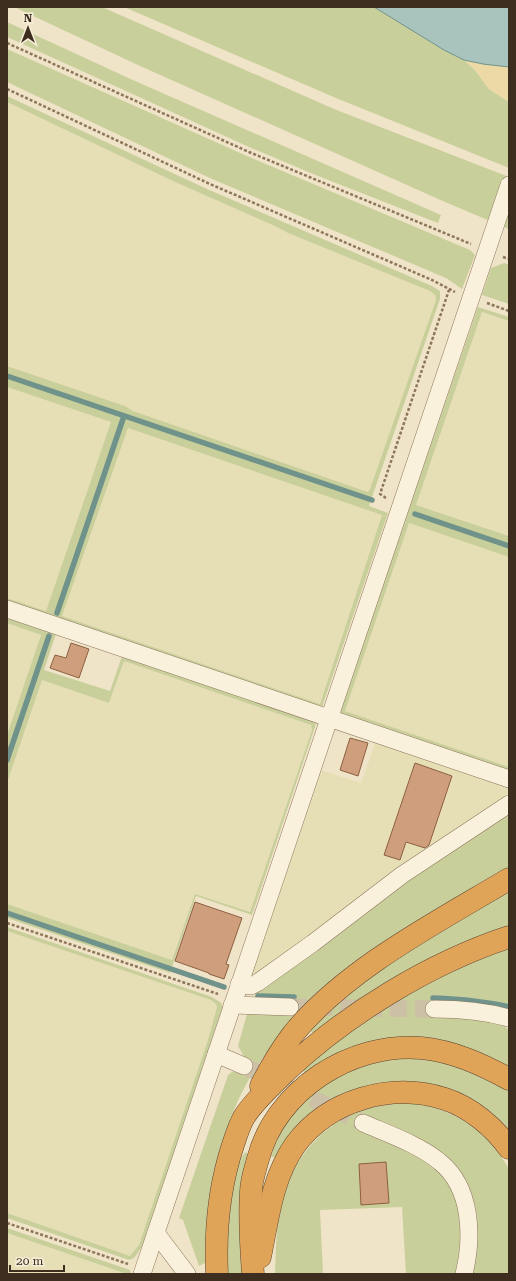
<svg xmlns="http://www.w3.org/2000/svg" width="516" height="1281" font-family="'Roboto Serif',serif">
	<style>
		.farmland { fill: #e6deb5 }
		.green { fill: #c9cf9b; fill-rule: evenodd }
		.sand { fill: #ecd9a5 }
		.water { fill: #a9c4bc; stroke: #6f938a }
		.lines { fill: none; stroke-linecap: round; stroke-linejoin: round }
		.stream { stroke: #6f938a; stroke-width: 5.5 }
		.building { fill: #cf9f7d; stroke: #8d5f41 }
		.minor-tunnel { stroke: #ccc0a6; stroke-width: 17; stroke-dasharray: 17 8; stroke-linecap: butt }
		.minor-casing { stroke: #8d765c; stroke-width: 18 }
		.highway-casing { stroke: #5b4430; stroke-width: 23 }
		.path { stroke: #8d765c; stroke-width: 2.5; stroke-dasharray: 3 2; stroke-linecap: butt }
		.minor { stroke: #faf1dc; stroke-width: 17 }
		.highway { stroke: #e0a458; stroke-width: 22 }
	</style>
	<rect width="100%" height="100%" fill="#f0e4c8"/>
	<g class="farmland">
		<polygon points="7,102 175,182 277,227 288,233 430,291 435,295 436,300 370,489 368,492 133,411 125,406 7,366"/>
		<polygon points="482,312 509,321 509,536 416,505"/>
		<polygon points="7,387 111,422 46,611 7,598"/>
		<polygon points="128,428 382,515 320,704 62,616"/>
		<polygon points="409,523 509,557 509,767 345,711"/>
		<polygon points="7,623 41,635 7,735"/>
		<polygon points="124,661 311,725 312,730 250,912 195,894 172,960 7,904 7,783 42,680 109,703"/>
		<polygon points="376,741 509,787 509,799 255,980 251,976 320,770 361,783"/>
		<polygon points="7,931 211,1000 216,1004 217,1007 208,1040 139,1245 130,1256 7,1213"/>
		<polygon points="7,1233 74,1256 127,1274 7,1274"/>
	</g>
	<g class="green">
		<polygon points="14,7 102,7 334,109 509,177 509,229 445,202 140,66"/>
		<polygon points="124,7 374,7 444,50 464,60 475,70 489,89 509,102 509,168 336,98"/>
		<polygon points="7,22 135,81 441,215 438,223 313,174 249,147 7,37"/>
		<polygon points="7,49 247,156 470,250 475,255 462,289 446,278 212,179 7,82"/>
		<path d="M 7,96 L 207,189 L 432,286 L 440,291 L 440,299 L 369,506 L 388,513 L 322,707 L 7,602 L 7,598 L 46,611 L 111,422 L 7,387 L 7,366 L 125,406 L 133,411 L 368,492 L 370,489 L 436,300 L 435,295 L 430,291 L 288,233 L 277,227 L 175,182 L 7,102 ZM 128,428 L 382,515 L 320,704 L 62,616 Z"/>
		<polygon points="504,263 509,265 509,304 482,295 491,268"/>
		<polygon points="478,307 509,317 509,321 482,312 416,505 509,536 509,557 409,523 345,711 509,767 509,772 339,713"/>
		<polygon points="7,617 56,634 44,670 110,691 122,656 310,720 316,724 252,915 196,896 170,973 7,918 7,904 172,960 195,894 250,912 312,730 311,725 124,661 109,703 42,680 7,783 7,735 41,635 7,623"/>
		<path d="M 509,808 L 509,868 L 289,1024 C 276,1041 262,1057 251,1076 C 227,1116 214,1165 208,1211 C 206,1228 206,1246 205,1263 L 199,1266 L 183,1220 L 179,1218 L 228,1075 L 232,1072 L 238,1070 L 247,1062 L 238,1046 L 247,1014 L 289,1015 L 295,1000 L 255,999 L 257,988 Z"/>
		<path d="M 509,890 L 509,927 L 316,1033 L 311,1032 C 314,1020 328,1011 337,1003 C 390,959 451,926 509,890 Z"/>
		<polygon points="7,927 212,997 220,1002 223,1006 142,1247 134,1258 129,1260 7,1218 7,1213 130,1256 139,1245 208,1040 217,1007 216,1004 211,1000 7,931"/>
		<polygon points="509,948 509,1011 460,1016 502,1024 509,1030 509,1068 456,1045 307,1073 304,1072 303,1069 338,1039 395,1002 469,963"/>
		<path d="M 400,1058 C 411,1058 423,1058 434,1060 C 461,1064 486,1077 509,1090 L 509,1131 L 394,1083 L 275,1157 L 272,1157 L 271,1156 C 291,1097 340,1066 400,1058 Z"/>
		<path d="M 403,1103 C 451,1106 485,1127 509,1169 L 509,1274 L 472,1274 C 476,1250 481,1226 474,1203 C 471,1193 465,1183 461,1174 L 396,1146 C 410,1153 425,1159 437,1170 C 467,1197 463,1237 455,1274 L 406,1274 L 402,1207 L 320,1210 L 323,1274 L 275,1274 C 276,1248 276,1220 283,1195 C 296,1153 329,1118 372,1107 C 382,1105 392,1104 403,1103 Z"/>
		<path d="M 246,1152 L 247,1153 L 248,1157 L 240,1217 L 240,1244 L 242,1274 L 227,1274 C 228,1255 226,1235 228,1216 C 229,1204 237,1157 246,1152 Z"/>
		<polygon points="7,1228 130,1270 131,1274 127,1274 7,1233"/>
	</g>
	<polygon class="sand" points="464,60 483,64 509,67 509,102 489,89 475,70"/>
	<polygon class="water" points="374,7 509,7 509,67 483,64 464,60 444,50"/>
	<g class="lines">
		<g class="stream">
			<polyline points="7,376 372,500"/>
			<polyline points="415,514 509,546"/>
			<polyline points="57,613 124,416"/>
			<polyline points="7,760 49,636"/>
			<polyline points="7,913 224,987"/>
			<polyline points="258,996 294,997"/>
			<path d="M 433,998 C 459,999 484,1001 509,1007"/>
		</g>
	</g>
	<g class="building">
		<polygon points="71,643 89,649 79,678 50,668 55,655 66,658"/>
		<polygon points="350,738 368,743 358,776 340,770"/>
		<polygon points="415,763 452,776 429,845 425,848 406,842 400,860 384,855"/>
		<polygon points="195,902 242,918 226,964 229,965 224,979 209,974 209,973 175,961"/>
		<polygon points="386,1162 389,1203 361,1205 359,1164"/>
	</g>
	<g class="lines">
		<g class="minor-tunnel">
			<polyline points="290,1007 434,1009"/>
			<polyline points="244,1066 363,1123"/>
		</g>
		<g class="minor-casing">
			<g id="minor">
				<polyline points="7,609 509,779"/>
				<polyline points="239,984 251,986 257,983 313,943 402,875 509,804"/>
				<polyline points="232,1005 290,1007"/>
				<path d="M 434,1009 C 459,1009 484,1011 509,1018"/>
				<polyline points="216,1054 244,1066"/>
				<path d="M 363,1123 C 388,1134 420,1145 440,1162 C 472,1188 473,1237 464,1274"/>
				<polyline points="156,1233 187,1274"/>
				<polyline points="142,1274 509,185"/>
			</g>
		</g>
		<g class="highway-casing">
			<g id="highway">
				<path d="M 261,1086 C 270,1068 281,1050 293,1034 C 346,969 437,922 509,879"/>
				<path d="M 260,1257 C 268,1218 272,1178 295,1145 C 329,1099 392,1082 445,1099 C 470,1107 494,1127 509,1148"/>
				<path d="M 217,1274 C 215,1231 219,1187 233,1145 C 236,1136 239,1126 244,1117 C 254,1101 271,1086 285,1072 C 345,1015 430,963 509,937"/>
				<path d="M 253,1274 C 251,1247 249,1219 251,1192 C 251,1181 255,1170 258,1159 C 276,1090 351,1042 421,1048 C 453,1051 481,1064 509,1079"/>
			</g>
		</g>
		<g class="path">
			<polyline points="7,43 249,152 471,244"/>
			<polyline points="7,89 210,184 432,280 455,292"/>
			<polyline points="503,257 509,259"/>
			<polyline points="487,303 509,311"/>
			<polyline points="386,498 380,494 449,290"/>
			<polyline points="7,923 218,994"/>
			<polyline points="7,1223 128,1264"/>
		</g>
		<use href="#minor" class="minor"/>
		<use href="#highway" class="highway"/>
	</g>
	<rect width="516" height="1281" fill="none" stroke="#3d2e20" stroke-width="16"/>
	<g transform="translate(28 28)" stroke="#f7eed8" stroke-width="3" paint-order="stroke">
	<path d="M0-3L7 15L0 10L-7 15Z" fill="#3d2e20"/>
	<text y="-6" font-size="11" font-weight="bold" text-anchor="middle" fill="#3d2e20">N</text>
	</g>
	<path d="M10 1265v6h54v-6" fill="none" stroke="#3d2e20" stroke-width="2"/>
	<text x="16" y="1265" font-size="12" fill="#3d2e20" stroke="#f7eed8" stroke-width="3" paint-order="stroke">20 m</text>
</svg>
